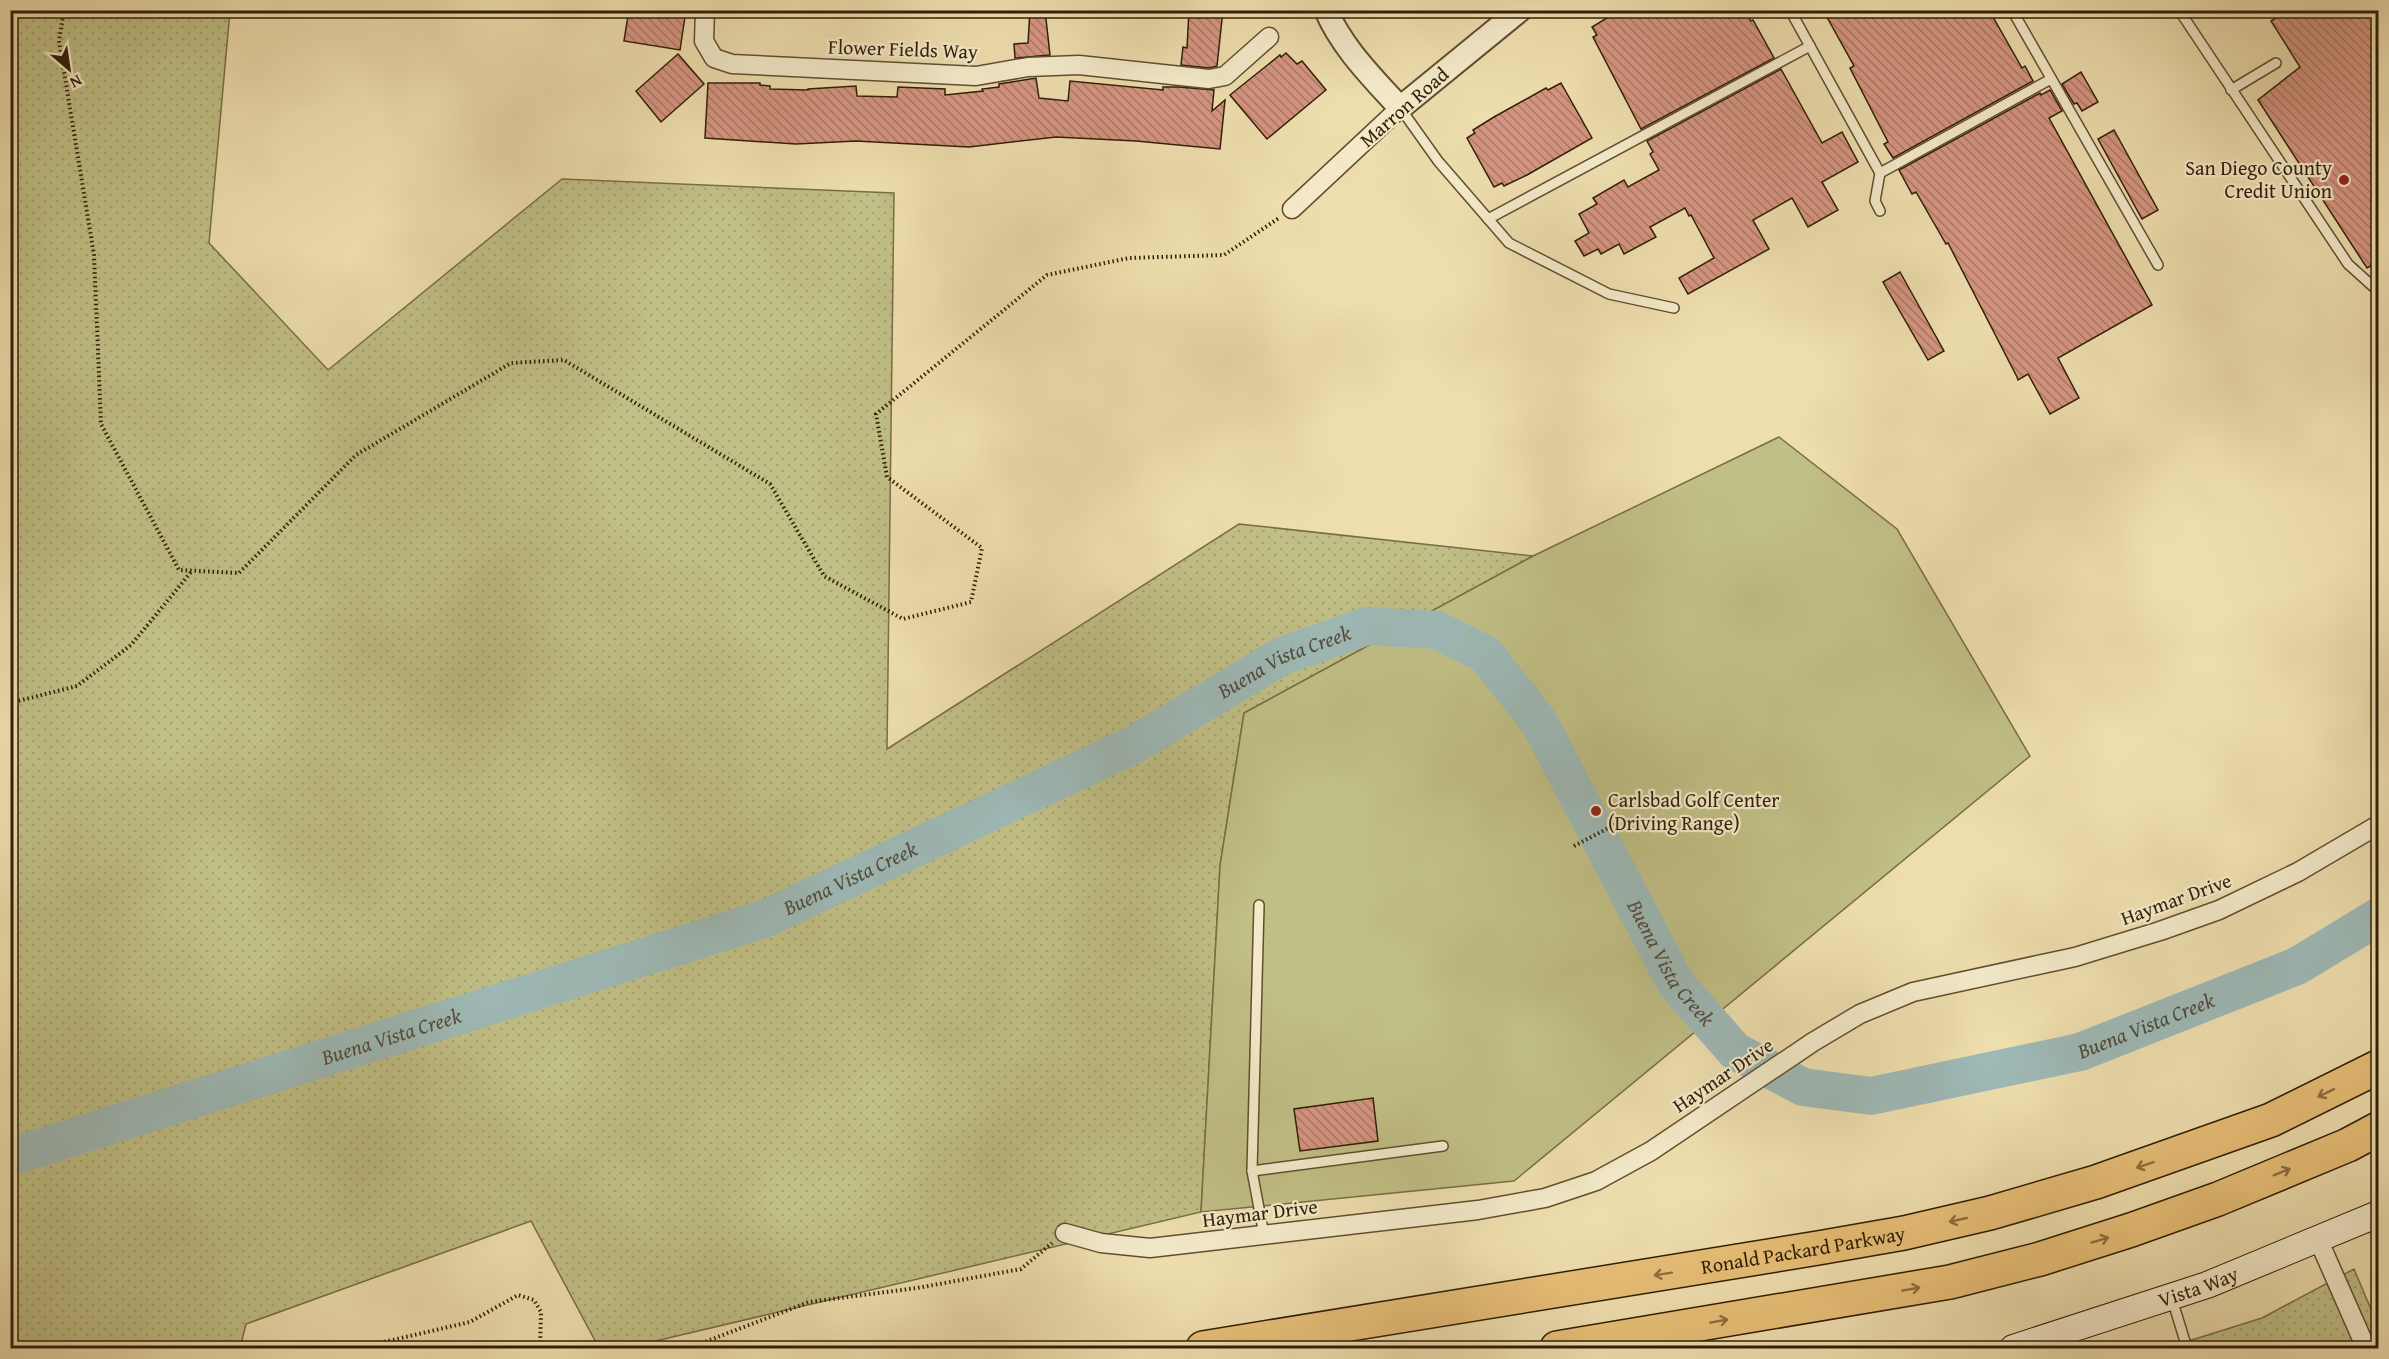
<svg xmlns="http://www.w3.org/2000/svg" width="2389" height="1359" font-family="'Gentium Book Plus',serif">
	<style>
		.grass { fill: url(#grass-dots); stroke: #786e46; stroke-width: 1.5 }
		.park { fill: #c0bf85; stroke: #786e46; stroke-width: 1.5 }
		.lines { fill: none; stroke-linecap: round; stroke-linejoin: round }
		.river { stroke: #9eb9b6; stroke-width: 38 }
		.building { fill: url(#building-back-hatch); stroke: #301e06; stroke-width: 1.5 }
		.service-casing { stroke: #604e30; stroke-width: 12 }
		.minor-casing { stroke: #604e30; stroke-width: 21 }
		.tertiary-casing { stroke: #604e30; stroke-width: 26 }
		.secondary-casing { stroke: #301e06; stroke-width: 28 }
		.motorway-casing { stroke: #301e06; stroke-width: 36 }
		.path { stroke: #301e06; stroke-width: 4; stroke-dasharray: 1.5 3; stroke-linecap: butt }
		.service { stroke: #f4eaca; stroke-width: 9 }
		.minor { stroke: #f4eaca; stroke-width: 18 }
		.tertiary { stroke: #f4eaca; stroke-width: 22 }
		.secondary { stroke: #f4eaca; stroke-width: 26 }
		.motorway { stroke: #e7bf77; stroke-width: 33 }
		.oneway { stroke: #8c6e3e }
		.poi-dot { fill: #8f2418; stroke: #f4eaca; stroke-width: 2 }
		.labels { text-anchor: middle; stroke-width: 4.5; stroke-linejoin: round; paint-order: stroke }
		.street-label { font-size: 20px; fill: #301e06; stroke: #f4eaca }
		.poi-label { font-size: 20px; fill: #301e06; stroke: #f4eaca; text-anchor: end }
		.water-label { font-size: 21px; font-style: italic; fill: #514c3b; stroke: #f4eaca }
	</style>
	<defs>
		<pattern id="grass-dots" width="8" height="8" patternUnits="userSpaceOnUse" patternTransform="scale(1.5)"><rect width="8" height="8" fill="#c0bf85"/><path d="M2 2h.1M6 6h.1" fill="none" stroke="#a5a471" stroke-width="1.8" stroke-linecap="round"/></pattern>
		<pattern id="building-back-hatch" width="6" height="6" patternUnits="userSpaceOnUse" patternTransform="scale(1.5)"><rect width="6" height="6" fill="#d59581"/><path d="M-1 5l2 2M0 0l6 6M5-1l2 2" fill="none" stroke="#ad7968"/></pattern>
	</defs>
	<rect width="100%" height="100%" fill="#eedeae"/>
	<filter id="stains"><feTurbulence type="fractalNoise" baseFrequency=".00333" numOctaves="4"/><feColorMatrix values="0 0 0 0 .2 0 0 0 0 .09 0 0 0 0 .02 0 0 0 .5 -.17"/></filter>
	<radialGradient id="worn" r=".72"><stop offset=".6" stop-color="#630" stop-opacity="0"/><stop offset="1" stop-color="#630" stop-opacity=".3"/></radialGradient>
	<g class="grass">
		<polygon points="10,11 230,11 209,243 328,370 562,179 894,193 887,749 1239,524 1533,556 1244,713 1220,866 1201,1212 626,1348 599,1348 531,1221 246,1324 240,1348 11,1348"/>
		<polygon points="2354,1269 2378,1326 2378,1348 2166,1348 2262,1318"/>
	</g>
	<polygon class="park" points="1779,437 1897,529 2030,756 1514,1181 1201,1212 1220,866 1244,713 1533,556"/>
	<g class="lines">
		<path class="river" id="s1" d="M 10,1157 L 764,919 L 1135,744 L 1282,656 L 1367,626 L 1437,630 L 1485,654 L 1539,722 L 1676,984 L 1735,1051 L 1803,1087 L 1871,1096 L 2080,1052 L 2297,966 L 2378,917"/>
	</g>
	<g class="building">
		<polygon points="629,10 686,10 680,50 624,41"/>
		<polygon points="1030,10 1045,10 1050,55 1015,58 1014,44 1028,43"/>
		<polygon points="1189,10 1223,10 1217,66 1209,68 1181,65 1183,47 1187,48"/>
		<polygon points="1620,10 1745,10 1751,21 1753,20 1774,58 1641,129 1593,37 1597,35 1592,27"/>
		<polygon points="1823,10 1989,10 2022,68 2025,66 2033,81 1893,158 1884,144 1888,142 1850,68 1854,66"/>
		<polygon points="2289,10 2379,10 2379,261 2367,268 2258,100 2300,67 2271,21"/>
		<polygon points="1286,53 1297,64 1302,61 1326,90 1267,139 1230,95 1280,55 1281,57"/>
		<polygon points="678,54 704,84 661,122 636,91"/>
		<polygon points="1781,69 1822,143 1842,132 1858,162 1822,182 1838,210 1808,227 1792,198 1753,220 1769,249 1688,294 1679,278 1714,258 1691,215 1689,216 1685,208 1650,227 1656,237 1624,254 1619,244 1601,254 1598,249 1584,256 1575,241 1589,233 1579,214 1597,204 1593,198 1624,180 1628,187 1659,170 1650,154 1653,152 1647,141"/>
		<polygon points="2081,72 2098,102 2082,111 2077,103 2074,104 2062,84"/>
		<polygon points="1036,78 1039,98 1068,101 1070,81 1163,90 1163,87 1179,87 1214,90 1212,111 1225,100 1220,149 1136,141 1056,137 969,147 856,141 796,144 705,138 708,83 760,83 760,85 770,86 770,89 808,90 808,89 856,86 857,96 897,97 898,87 945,89 945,95 983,91 982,89 999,87 999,84"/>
		<polygon points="1561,83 1592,138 1527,175 1504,186 1502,183 1494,187 1467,138 1475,133 1473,130 1494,117 1546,88 1548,90"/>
		<polygon points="2050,90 2062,111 2049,118 2152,305 2058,358 2079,398 2050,414 2028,374 2018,380 2017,377 1948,243 1946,244 1916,192 1912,194 1899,170 2040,93 2041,95"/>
		<polygon points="2114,130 2158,210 2142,219 2098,139"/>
		<polygon points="1900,272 1944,351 1928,360 1883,282"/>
		<polygon points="1373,1098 1378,1141 1300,1151 1294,1109"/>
	</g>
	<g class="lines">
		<g class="service-casing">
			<g id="service">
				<polyline points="1790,10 1880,173 1875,201 1880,211"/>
				<polyline points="2012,10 2158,265"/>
				<polyline points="2179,10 2348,264 2378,291"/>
				<polyline points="2231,90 2276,63"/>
				<polyline points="1401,109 1438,161 1509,243 1609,294 1674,308"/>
				<polyline points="1880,173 2051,79"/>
				<polyline points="1488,219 1810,46"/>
				<polyline points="1259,905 1252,1171 1264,1235"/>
				<polyline points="1252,1171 1443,1146"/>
				<polyline points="2371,1219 2378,1236"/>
				<polyline points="2172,1299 2187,1348"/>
			</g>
		</g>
		<g class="minor-casing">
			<g id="minor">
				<polyline points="705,10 704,41 714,58 732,64 976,76 1028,67 1079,65 1209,79 1225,76 1269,37"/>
				<polyline points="1292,209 1400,108"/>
				<polyline points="1065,1233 1101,1243 1150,1248 1478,1210 1545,1198 1596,1181 1651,1151 1813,1042 1860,1014 1913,992 2075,957 2160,931 2219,910 2298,872 2378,825"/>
				<polyline points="2318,1239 2366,1348"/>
			</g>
		</g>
		<g class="tertiary-casing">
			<path id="tertiary" d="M 1326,10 C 1342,48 1373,78 1400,108 L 1520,10"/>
		</g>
		<g class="secondary-casing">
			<g id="secondary">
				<path id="s2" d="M 2013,1348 L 2207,1285 L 2378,1214"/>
			</g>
		</g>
		<g class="motorway-casing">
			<g id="motorway">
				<path id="s3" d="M 1203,1348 L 1818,1248 L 1904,1233 L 1990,1213 L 2096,1182 L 2271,1120 L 2378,1067"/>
				<polyline points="1557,1348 1950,1282 2040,1259 2131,1230 2218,1199 2348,1145 2378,1129"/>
			</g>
		</g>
		<g class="path">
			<polyline points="64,10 59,41 94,255 101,424 179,570 239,573 356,455 511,363 564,360 770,484 824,576 903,619 971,602 982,548 887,477 876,414 1047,275 1129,258 1224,255 1279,218"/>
			<polyline points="10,703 77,686 131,645 192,571"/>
			<polyline points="1574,846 1618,823"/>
			<polyline points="358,1348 470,1322 518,1295 534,1300 541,1312 540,1348"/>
			<polyline points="689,1348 809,1302 917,1288 1021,1269 1052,1243"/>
		</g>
		<use href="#service" class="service"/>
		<use href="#minor" class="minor"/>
		<use href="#tertiary" class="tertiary"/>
		<use href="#secondary" class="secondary"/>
		<use href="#motorway" class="motorway"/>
	</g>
	<defs><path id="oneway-shaft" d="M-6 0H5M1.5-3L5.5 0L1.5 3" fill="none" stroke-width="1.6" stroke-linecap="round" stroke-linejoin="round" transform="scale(1.5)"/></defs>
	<g class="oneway">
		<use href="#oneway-shaft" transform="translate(2326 1093) rotate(154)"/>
		<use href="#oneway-shaft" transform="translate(2145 1165) rotate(161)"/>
		<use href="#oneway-shaft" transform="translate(2282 1172) rotate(-22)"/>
		<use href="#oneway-shaft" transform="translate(1958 1220) rotate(167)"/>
		<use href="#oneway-shaft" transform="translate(2100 1240) rotate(-17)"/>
		<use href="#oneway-shaft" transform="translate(1663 1274) rotate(171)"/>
		<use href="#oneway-shaft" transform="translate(1911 1289) rotate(-10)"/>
		<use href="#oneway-shaft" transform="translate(1719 1321) rotate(-10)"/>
	</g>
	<g class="poi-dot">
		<circle cx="2344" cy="180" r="6"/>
		<circle cx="1596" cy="811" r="6"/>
	</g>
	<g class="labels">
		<g class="street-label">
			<text transform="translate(903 49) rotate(2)" y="7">Flower Fields Way</text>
			<text transform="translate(1404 107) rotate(-41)" y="7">Marron Road</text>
			<text transform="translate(2176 899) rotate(-20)" y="7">Haymar Drive</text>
			<text transform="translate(1723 1075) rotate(-34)" y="7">Haymar Drive</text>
			<text transform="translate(1260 1213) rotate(-7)" y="7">Haymar Drive</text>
			<text dy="7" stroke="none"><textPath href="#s3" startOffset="608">Ronald Packard Parkway</textPath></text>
			<text dy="7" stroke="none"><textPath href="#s2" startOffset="195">Vista Way</textPath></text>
		</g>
		<g class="poi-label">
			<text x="2332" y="175">San Diego County<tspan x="2332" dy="23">Credit Union</tspan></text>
			<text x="1608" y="807" text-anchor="start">Carlsbad Golf Center<tspan x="1608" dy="23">(Driving Range)</tspan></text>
		</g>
		<g class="water-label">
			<text dy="7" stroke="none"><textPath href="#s1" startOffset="1372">Buena Vista Creek</textPath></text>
			<text dy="7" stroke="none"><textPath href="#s1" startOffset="886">Buena Vista Creek</textPath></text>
			<text dy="7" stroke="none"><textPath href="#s1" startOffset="1948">Buena Vista Creek</textPath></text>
			<text dy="7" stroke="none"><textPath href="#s1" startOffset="2488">Buena Vista Creek</textPath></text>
			<text dy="7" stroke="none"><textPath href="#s1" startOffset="400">Buena Vista Creek</textPath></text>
		</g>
	</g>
	<rect width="2389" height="1359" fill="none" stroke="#eedeae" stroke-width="36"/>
	<rect x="12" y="12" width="2365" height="1335" fill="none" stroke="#301e06" stroke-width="3"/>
	<rect x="18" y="18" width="2353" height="1323" fill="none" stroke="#301e06" stroke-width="1.5"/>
	<g transform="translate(69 69) rotate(151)" stroke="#f4eaca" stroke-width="4.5" paint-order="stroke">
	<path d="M0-4.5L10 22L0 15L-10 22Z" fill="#301e06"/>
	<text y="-9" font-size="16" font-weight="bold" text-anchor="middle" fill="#301e06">N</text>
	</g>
	<rect width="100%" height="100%" filter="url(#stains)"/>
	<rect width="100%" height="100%" fill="url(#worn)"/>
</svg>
